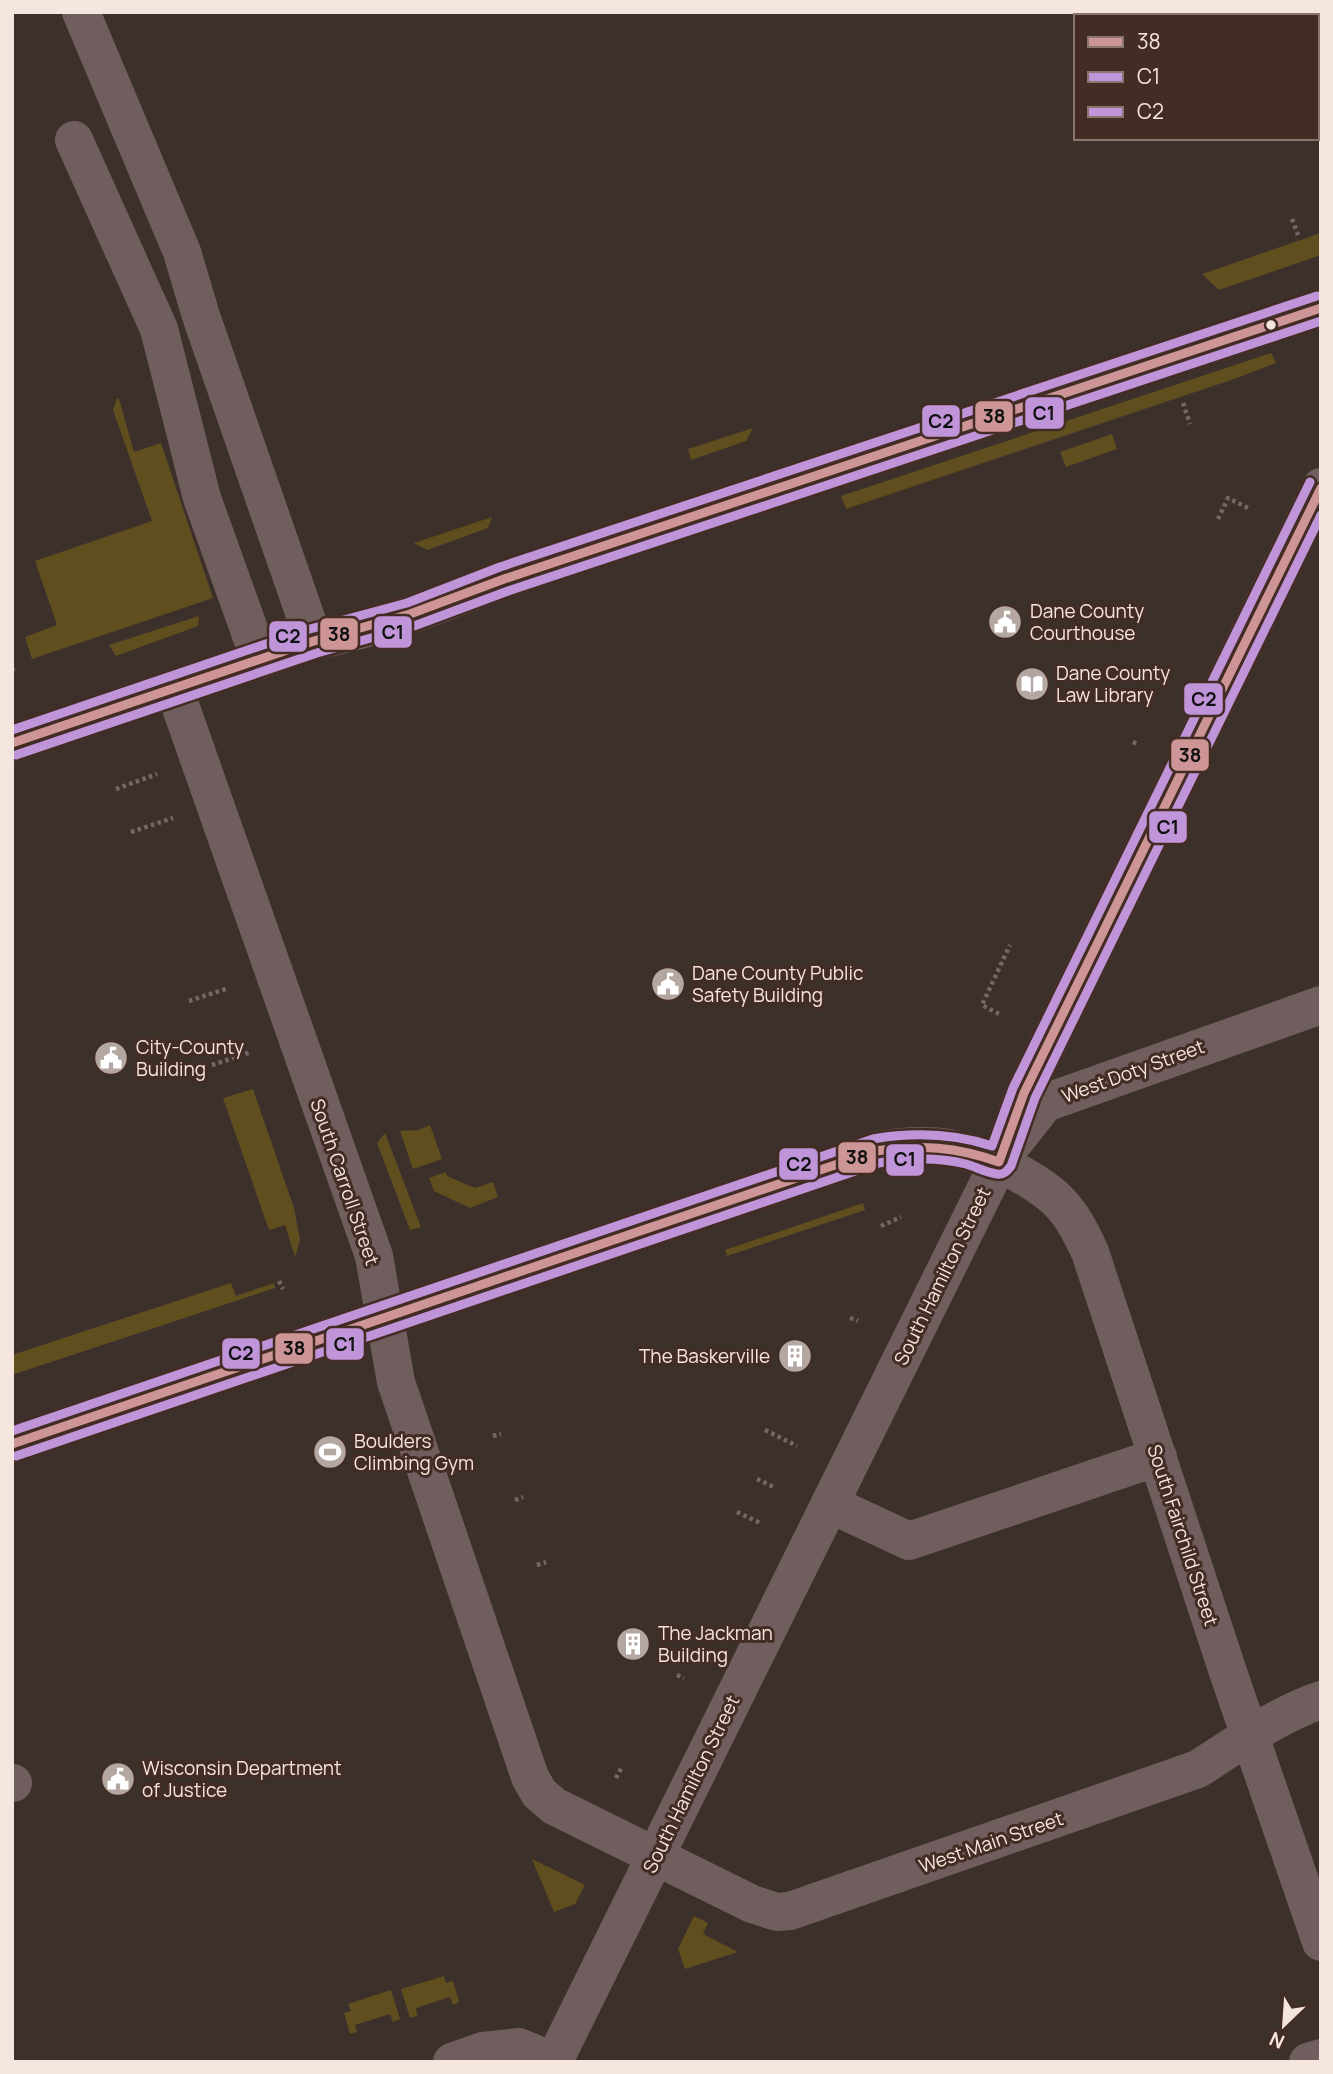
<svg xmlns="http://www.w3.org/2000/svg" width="1333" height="2074" font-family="Manrope,sans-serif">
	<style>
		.green { fill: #604e1f }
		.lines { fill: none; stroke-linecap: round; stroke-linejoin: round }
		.path { stroke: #766766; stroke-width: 4.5; stroke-dasharray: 3.5 3.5; stroke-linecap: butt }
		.minor { stroke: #705e5e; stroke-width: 38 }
		.bus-1-casing { stroke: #432c24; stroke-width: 14 }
		.bus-2-casing { stroke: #432c24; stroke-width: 14 }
		.bus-3-casing { stroke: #432c24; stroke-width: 14 }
		.bus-1 { stroke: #cd9595; stroke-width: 9 }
		.bus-2 { stroke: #c094d9; stroke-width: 9 }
		.bus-3 { stroke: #c094d9; stroke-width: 9 }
		.bus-dot { fill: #f5e5df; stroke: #432c24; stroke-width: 2.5 }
		.labels { text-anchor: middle; stroke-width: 6; stroke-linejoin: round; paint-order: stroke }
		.poi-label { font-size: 19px; fill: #f5e5df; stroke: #432c24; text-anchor: start }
		.street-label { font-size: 19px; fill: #f5e5df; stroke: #432c24 }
		.line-badge { stroke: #432c24; stroke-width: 2.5 }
		.pale-badge-label { font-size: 19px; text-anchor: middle; font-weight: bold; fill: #111 }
	</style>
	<rect width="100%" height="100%" fill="#3c302b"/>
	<g class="green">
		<polygon points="1321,233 1321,255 1219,290 1202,274"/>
		<polygon points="1271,353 1276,363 1237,378 846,509 841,496"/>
		<polygon points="117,398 119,399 134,452 161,443 213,598 32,659 25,637 57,625 35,561 152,521 113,410"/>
		<polygon points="753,428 746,441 691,460 688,449"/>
		<polygon points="1112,434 1117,449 1066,467 1060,452"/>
		<polygon points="492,517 488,528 427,550 414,543"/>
		<polygon points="199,616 198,626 116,656 109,645"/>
		<polygon points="253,1089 294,1208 300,1240 295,1257 285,1225 269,1230 223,1098"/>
		<polygon points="430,1125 442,1159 413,1169 400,1131 419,1130"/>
		<polygon points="385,1133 421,1227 410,1230 377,1143"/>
		<polygon points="446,1172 447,1176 475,1188 493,1182 498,1197 470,1208 434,1191 429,1178"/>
		<polygon points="863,1203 865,1210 727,1256 725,1250"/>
		<polygon points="231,1283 236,1296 274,1283 275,1288 12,1375 12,1355"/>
		<polygon points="532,1859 585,1885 575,1904 554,1912"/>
		<polygon points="694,1916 708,1923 703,1934 738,1952 685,1969 678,1949"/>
		<polygon points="444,1976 446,1983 453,1981 459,2002 453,2005 450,1997 416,2008 417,2016 410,2018 401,1989"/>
		<polygon points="391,1990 400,2019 393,2022 390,2014 355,2025 357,2032 350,2034 344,2013 351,2011 348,2004"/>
	</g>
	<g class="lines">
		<g class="path">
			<polyline points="1317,78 1321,85"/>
			<polyline points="1292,219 1298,235"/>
			<polyline points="1183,403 1190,424"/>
			<polyline points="1218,519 1228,498 1250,509"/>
			<polyline points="12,668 14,673"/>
			<polyline points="1133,742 1137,744"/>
			<polyline points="116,789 157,774"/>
			<polyline points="131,832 173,818"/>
			<polyline points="189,1001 229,988"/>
			<polyline points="999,1014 982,1005 1010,945"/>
			<polyline points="212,1065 251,1052"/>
			<polyline points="881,1226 901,1217"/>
			<polyline points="279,1281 283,1289"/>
			<polyline points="850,1318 858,1321"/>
			<polyline points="765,1430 797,1446"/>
			<polyline points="493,1436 501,1434"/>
			<polyline points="757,1479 776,1488"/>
			<polyline points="515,1500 523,1497"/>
			<polyline points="737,1512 760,1523"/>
			<polyline points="537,1565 546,1562"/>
			<polyline points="677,1675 684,1678"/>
			<polyline points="616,1778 622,1767"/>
		</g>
		<g class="minor">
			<polyline points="81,12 182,252 201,316 314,641"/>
			<polyline points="74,140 159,329 202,498 260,660"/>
			<path d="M 174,688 L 374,1256 L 396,1382 L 530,1777 L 539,1793 L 554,1806 L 752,1904 L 777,1912 L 790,1911 L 1198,1769 C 1237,1744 1277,1715 1321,1700"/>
			<path d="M 12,743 L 314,641 C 382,627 440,605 504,579 L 1321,308"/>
			<polyline points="1015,1141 1045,1103 1321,1005"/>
			<path d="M 12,1444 L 876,1151 C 928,1140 974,1147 1020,1174 C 1034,1182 1049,1191 1059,1202 C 1073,1216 1082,1235 1090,1252 L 1229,1675 L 1321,1942"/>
			<polyline points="830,1504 909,1541 1158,1457"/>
			<polyline points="12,1783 13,1783"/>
			<polyline points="554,2061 999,1162 1024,1093 1321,487"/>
			<polyline points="452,2062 483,2051 519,2047 555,2062"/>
			<polyline points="1308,2062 1321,2058"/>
		</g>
		<g class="bus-1-casing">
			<g id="bus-1">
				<polyline points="12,743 314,641 410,614 504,579 1321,308"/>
				<path d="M 12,1444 L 876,1151 C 920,1144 957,1147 999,1162 L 1024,1093 L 1321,488"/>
			</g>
		</g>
		<g class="bus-2-casing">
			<g id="bus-2">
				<polyline points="16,755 317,653 414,626 508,591 1321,321"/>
				<path d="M 16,1456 L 879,1163 C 908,1158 937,1157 966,1164 C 976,1167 987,1173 997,1174 C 1004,1175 1007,1171 1011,1166 L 1035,1098 L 1321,515"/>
			</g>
		</g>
		<g class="bus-3-casing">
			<g id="bus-3">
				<polyline points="12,730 310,629 407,603 500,567 1317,296"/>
				<path d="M 12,1431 L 873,1139 C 914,1132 952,1133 992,1146 L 1013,1088 L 1310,482"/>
			</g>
		</g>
		<use href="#bus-1" class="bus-1"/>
		<use href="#bus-2" class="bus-2"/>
		<use href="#bus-3" class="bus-3"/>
	</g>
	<defs>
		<g id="civic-disc" transform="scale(1.75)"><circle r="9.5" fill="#b4a6a0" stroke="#432c24"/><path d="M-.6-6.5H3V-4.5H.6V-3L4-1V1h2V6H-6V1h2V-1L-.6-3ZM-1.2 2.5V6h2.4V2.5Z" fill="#fff"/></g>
		<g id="library-disc" transform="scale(1.75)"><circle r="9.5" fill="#b4a6a0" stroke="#432c24"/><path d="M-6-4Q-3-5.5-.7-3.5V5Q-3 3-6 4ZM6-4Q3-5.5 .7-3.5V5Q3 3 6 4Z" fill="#fff"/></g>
		<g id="building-disc" transform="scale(1.75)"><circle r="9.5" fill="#b4a6a0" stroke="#432c24"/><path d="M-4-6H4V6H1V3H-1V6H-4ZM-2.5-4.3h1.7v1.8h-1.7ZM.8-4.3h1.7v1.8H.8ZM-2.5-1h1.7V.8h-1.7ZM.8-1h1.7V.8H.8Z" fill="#fff"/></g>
		<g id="stadium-disc" transform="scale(1.75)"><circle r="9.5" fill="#b4a6a0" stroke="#432c24"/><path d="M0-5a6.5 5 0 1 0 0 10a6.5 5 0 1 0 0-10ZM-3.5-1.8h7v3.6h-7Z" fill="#fff"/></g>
	</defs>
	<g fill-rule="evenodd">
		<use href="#civic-disc" x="1005" y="622"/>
		<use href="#library-disc" x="1032" y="684"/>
		<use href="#civic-disc" x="668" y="984"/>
		<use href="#civic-disc" x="111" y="1058"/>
		<use href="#building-disc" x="795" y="1356"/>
		<use href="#stadium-disc" x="330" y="1452"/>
		<use href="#building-disc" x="633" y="1644"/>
		<use href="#civic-disc" x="118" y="1779"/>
	</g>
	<circle class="bus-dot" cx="1271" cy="325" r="6"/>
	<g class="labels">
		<g class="poi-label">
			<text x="1030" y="618">Dane County<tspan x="1030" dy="22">Courthouse</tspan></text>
			<text x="1056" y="680">Dane County<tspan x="1056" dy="22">Law Library</tspan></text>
			<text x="692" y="980">Dane County Public<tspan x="692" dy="22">Safety Building</tspan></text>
			<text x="136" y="1054">City-County<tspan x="136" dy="22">Building</tspan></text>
			<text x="770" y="1363" text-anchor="end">The Baskerville</text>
			<text x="354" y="1448">Boulders<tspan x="354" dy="22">Climbing Gym</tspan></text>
			<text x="658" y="1640">The Jackman<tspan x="658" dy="22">Building</tspan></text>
			<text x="142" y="1775">Wisconsin Department<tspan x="142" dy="22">of Justice</tspan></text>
		</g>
		<g class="street-label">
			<text transform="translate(1133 1071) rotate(-20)" y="7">West Doty Street</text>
			<text transform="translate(345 1182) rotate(71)" y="7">South Carroll Street</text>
			<text transform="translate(942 1276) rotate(-64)" y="7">South Hamilton Street</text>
			<text transform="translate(1183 1535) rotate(72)" y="7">South Fairchild Street</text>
			<text transform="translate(691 1784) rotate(-64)" y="7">South Hamilton Street</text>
			<text transform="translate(991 1842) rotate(-19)" y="7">West Main Street</text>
		</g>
	</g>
	<g class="line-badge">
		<rect x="1024" y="396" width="41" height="34" rx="7" fill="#c094d9"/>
		<rect x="974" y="400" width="40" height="33" rx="7" fill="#cd9595"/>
		<rect x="921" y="404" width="40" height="34" rx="7" fill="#c094d9"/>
		<rect x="373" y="615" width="40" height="34" rx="7" fill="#c094d9"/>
		<rect x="319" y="617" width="40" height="34" rx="7" fill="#cd9595"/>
		<rect x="268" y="620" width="40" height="33" rx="7" fill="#c094d9"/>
		<rect x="1183" y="682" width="41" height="34" rx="7" fill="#c094d9"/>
		<rect x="1170" y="738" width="40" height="34" rx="7" fill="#cd9595"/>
		<rect x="1148" y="810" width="40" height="34" rx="7" fill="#c094d9"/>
		<rect x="837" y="1141" width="40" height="33" rx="7" fill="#cd9595"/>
		<rect x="885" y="1143" width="40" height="34" rx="7" fill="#c094d9"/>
		<rect x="778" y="1147" width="41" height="34" rx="7" fill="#c094d9"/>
		<rect x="325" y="1327" width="40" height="34" rx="7" fill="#c094d9"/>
		<rect x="274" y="1332" width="40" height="33" rx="7" fill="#cd9595"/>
		<rect x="221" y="1337" width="40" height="33" rx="7" fill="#c094d9"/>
	</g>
	<g class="pale-badge-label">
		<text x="1044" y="420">C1</text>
		<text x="994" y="423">38</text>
		<text x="941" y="428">C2</text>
		<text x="393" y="639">C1</text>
		<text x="339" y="641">38</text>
		<text x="288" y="643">C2</text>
		<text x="1204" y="706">C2</text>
		<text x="1190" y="762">38</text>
		<text x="1168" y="834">C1</text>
		<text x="857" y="1164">38</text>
		<text x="905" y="1166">C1</text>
		<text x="799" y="1171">C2</text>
		<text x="345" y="1351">C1</text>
		<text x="294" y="1355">38</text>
		<text x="241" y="1360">C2</text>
	</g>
	<rect width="1333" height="2074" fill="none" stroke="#f5e5df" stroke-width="28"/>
	<rect x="1074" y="14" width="245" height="126" fill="#432c24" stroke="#8a766f" stroke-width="2"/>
	<rect x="1088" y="37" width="35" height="10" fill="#cd9595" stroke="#8a766f" stroke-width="2"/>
	<text x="1137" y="49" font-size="21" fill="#f5e5df">38</text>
	<rect x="1088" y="72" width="35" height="10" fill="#c094d9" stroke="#8a766f" stroke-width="2"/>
	<text x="1137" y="84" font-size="21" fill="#f5e5df">C1</text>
	<rect x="1088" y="107" width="35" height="10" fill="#c094d9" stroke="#8a766f" stroke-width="2"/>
	<text x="1137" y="119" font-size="21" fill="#f5e5df">C2</text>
	<g transform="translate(1284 2025) rotate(205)" stroke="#432c24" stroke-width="5" paint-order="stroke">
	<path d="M0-5L12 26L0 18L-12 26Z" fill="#f5e5df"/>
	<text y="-10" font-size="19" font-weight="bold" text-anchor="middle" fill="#f5e5df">N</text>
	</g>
</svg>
